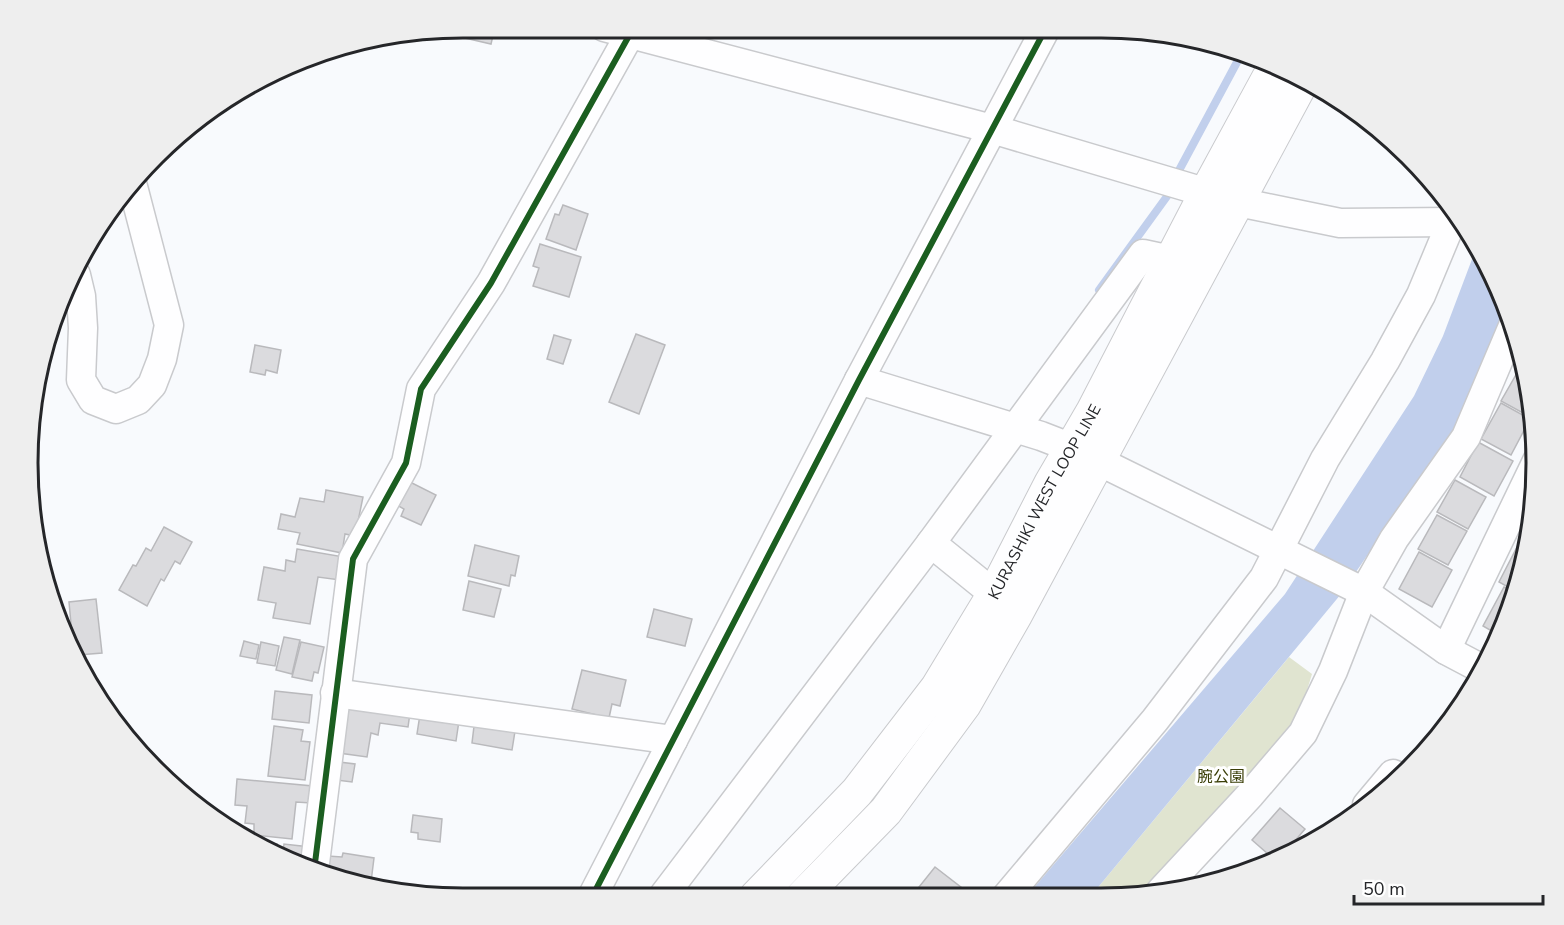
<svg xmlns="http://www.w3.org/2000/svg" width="1564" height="925" font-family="'Nunito Sans','Noto Sans JP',sans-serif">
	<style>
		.green { fill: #e0e4d0 }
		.water { fill: #c1cfec }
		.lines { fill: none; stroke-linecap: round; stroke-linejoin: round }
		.stream { stroke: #c1cfec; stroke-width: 8 }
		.building { fill: #dbdbde; stroke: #b9b9bc; stroke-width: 1.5 }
		.minor-casing { stroke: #c9cacd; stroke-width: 31 }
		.major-casing { stroke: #c9cacd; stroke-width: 35 }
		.minor { stroke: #fefeff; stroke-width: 28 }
		.major { stroke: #fefeff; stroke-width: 33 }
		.cycleway-casing { stroke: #fff; stroke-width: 10 }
		.cycleway { stroke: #1b5e20; stroke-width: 6 }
		.labels { text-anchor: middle; stroke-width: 6; stroke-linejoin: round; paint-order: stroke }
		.street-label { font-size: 16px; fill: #252629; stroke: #fff }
		.park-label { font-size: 16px; fill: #3a3e07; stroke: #fff }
		.rim { fill: none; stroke: #252629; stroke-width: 3 }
	</style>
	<rect width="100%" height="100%" fill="#f8fafd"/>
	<polygon class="green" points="1289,657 1312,674 1300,713 1241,789 1144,894 1130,897 1090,897"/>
	<polygon class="water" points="1477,246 1504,296 1507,307 1490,353 1458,425 1445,441 1341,594 1090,897 1026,897 1285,594 1414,396 1443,336"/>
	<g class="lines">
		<g class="stream">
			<polyline points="1176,176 1243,51"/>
			<polyline points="1099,290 1168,195 1171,187"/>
		</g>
	</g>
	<g class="building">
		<polygon points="462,27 495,27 491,44 443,33 443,30"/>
		<polygon points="660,27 696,27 695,34"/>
		<polygon points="1345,101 1368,121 1341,113"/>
		<polygon points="563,205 588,214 576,250 546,239 555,214 559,215"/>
		<polygon points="540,244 581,257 569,297 533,286 539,268 533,266"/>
		<polygon points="636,334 665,345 639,414 609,402"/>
		<polygon points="554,335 571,340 563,364 547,359"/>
		<polygon points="255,345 281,350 277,373 266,370 265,375 250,372"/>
		<polygon points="1522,355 1525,366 1518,362"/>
		<polygon points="1521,366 1526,369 1529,378 1532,418 1501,401"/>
		<polygon points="1501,403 1530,419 1511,455 1481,439"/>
		<polygon points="1478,442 1513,461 1494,496 1460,477"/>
		<polygon points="406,480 436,495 421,525 401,516 404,509 395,504"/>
		<polygon points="1455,480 1486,497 1468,529 1437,512"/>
		<polygon points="326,490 363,497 355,536 345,534 342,553 297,544 300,533 278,529 281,514 295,517 300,498 324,502"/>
		<polygon points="1437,515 1467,531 1448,565 1418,549"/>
		<polygon points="164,527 192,542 180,564 175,561 164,581 161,579 147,606 119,590 133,565 136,566 146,548 151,551"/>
		<polygon points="475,545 519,556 515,576 511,575 509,586 468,576"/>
		<polygon points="1518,545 1528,551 1515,591 1499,582"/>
		<polygon points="297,549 344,557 340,580 318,577 310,624 273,618 276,603 258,600 264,567 285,571 286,560 295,562"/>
		<polygon points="1419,552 1452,570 1432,607 1399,589"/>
		<polygon points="469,581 501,589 494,617 463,610"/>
		<polygon points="1504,587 1515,593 1500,636 1483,626"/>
		<polygon points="96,599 102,653 78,655 73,646 69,602"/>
		<polygon points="654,609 692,619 685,646 647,637"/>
		<polygon points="284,637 300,640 292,674 276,670"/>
		<polygon points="244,641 259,645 256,659 240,656"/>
		<polygon points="261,642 279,646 275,666 257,663"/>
		<polygon points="301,642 324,647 318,673 314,672 312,681 292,677"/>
		<polygon points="582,670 626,680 620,706 612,704 609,718 572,709"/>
		<polygon points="275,691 312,695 309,723 272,719"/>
		<polygon points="411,706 408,727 380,723 378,735 371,733 367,757 339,753 345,708"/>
		<polygon points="421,708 460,714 456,741 417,734"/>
		<polygon points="475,718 516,725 512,750 472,743"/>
		<polygon points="274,726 303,730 301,741 310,742 305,780 268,776"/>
		<polygon points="331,761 355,764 352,782 329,779"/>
		<polygon points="237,779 313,786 311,803 296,802 292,839 254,835 254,824 245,823 247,806 235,805"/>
		<polygon points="1280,808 1305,829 1288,849 1292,852 1275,860 1252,840"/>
		<polygon points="413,815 442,819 440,842 418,839 418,833 411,832"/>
		<polygon points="263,843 277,844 276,851 283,852 284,844 310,847 309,862 295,861 263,845"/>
		<polygon points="343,853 374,858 371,882 366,881 366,883 326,875 328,856 342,857"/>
		<polygon points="935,867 962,888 955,897 911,897"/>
	</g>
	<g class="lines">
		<g class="minor-casing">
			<g id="minor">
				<polyline points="604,27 992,129 1238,202 1340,223 1452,222"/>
				<polyline points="76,275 81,296 83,328 81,380 93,400 116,409 138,400 152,385 162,359 169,325 132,183"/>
				<polyline points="859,380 1041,436 1072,448 1364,592 1446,650 1482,669"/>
				<polyline points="931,543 994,594"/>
				<polyline points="1446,650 1537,461"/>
				<polyline points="335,693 673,740"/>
				<polyline points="1367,805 1393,774 1400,777"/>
				<polyline points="314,871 353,559 406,463 421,389 491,283 630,34 631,27"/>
				<polyline points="1161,891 1250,795 1303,733 1333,671 1364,592 1394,539 1466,437 1513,326"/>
				<polyline points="664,895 931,543 1143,254 1171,260"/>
				<polyline points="592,897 859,380 1046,28"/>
				<polyline points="1006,897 1155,720 1264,578 1325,459 1385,361 1421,295 1456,211"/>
			</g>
		</g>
		<g class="major-casing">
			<g id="major">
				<path id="s1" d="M 756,897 L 857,792 L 937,688 L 994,594 L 1051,483 L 1093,411 L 1206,193 L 1275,66"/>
				<polyline points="802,897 886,811 964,705 1016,614 1303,80"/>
			</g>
		</g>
		<use href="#minor" class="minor"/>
		<use href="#major" class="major"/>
		<g class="cycleway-casing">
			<g id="cycleway">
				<polyline points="314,871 353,559 406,463 421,389 491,283 630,34 631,27"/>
				<polyline points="592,897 859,380 1046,28"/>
			</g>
		</g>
		<use href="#cycleway" class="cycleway"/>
	</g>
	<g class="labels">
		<g class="street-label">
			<text dy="6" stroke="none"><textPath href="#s1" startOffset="492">KURASHIKI WEST LOOP LINE</textPath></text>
		</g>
		<g class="park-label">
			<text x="1221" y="782">腕公園</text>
		</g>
	</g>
	<path d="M0 0H1564V925H0ZM463 38H1101A425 425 0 0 1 1526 463V463A425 425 0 0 1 1101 888H463A425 425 0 0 1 38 463V463A425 425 0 0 1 463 38Z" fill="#eee" fill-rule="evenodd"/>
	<path class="rim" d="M463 38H1101A425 425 0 0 1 1526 463V463A425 425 0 0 1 1101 888H463A425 425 0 0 1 38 463V463A425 425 0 0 1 463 38Z"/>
	<path d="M1354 895v9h189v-9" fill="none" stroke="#252629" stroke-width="3"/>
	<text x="1363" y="895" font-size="18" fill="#252629" stroke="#ffffff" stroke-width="4.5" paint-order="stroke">50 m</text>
</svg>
